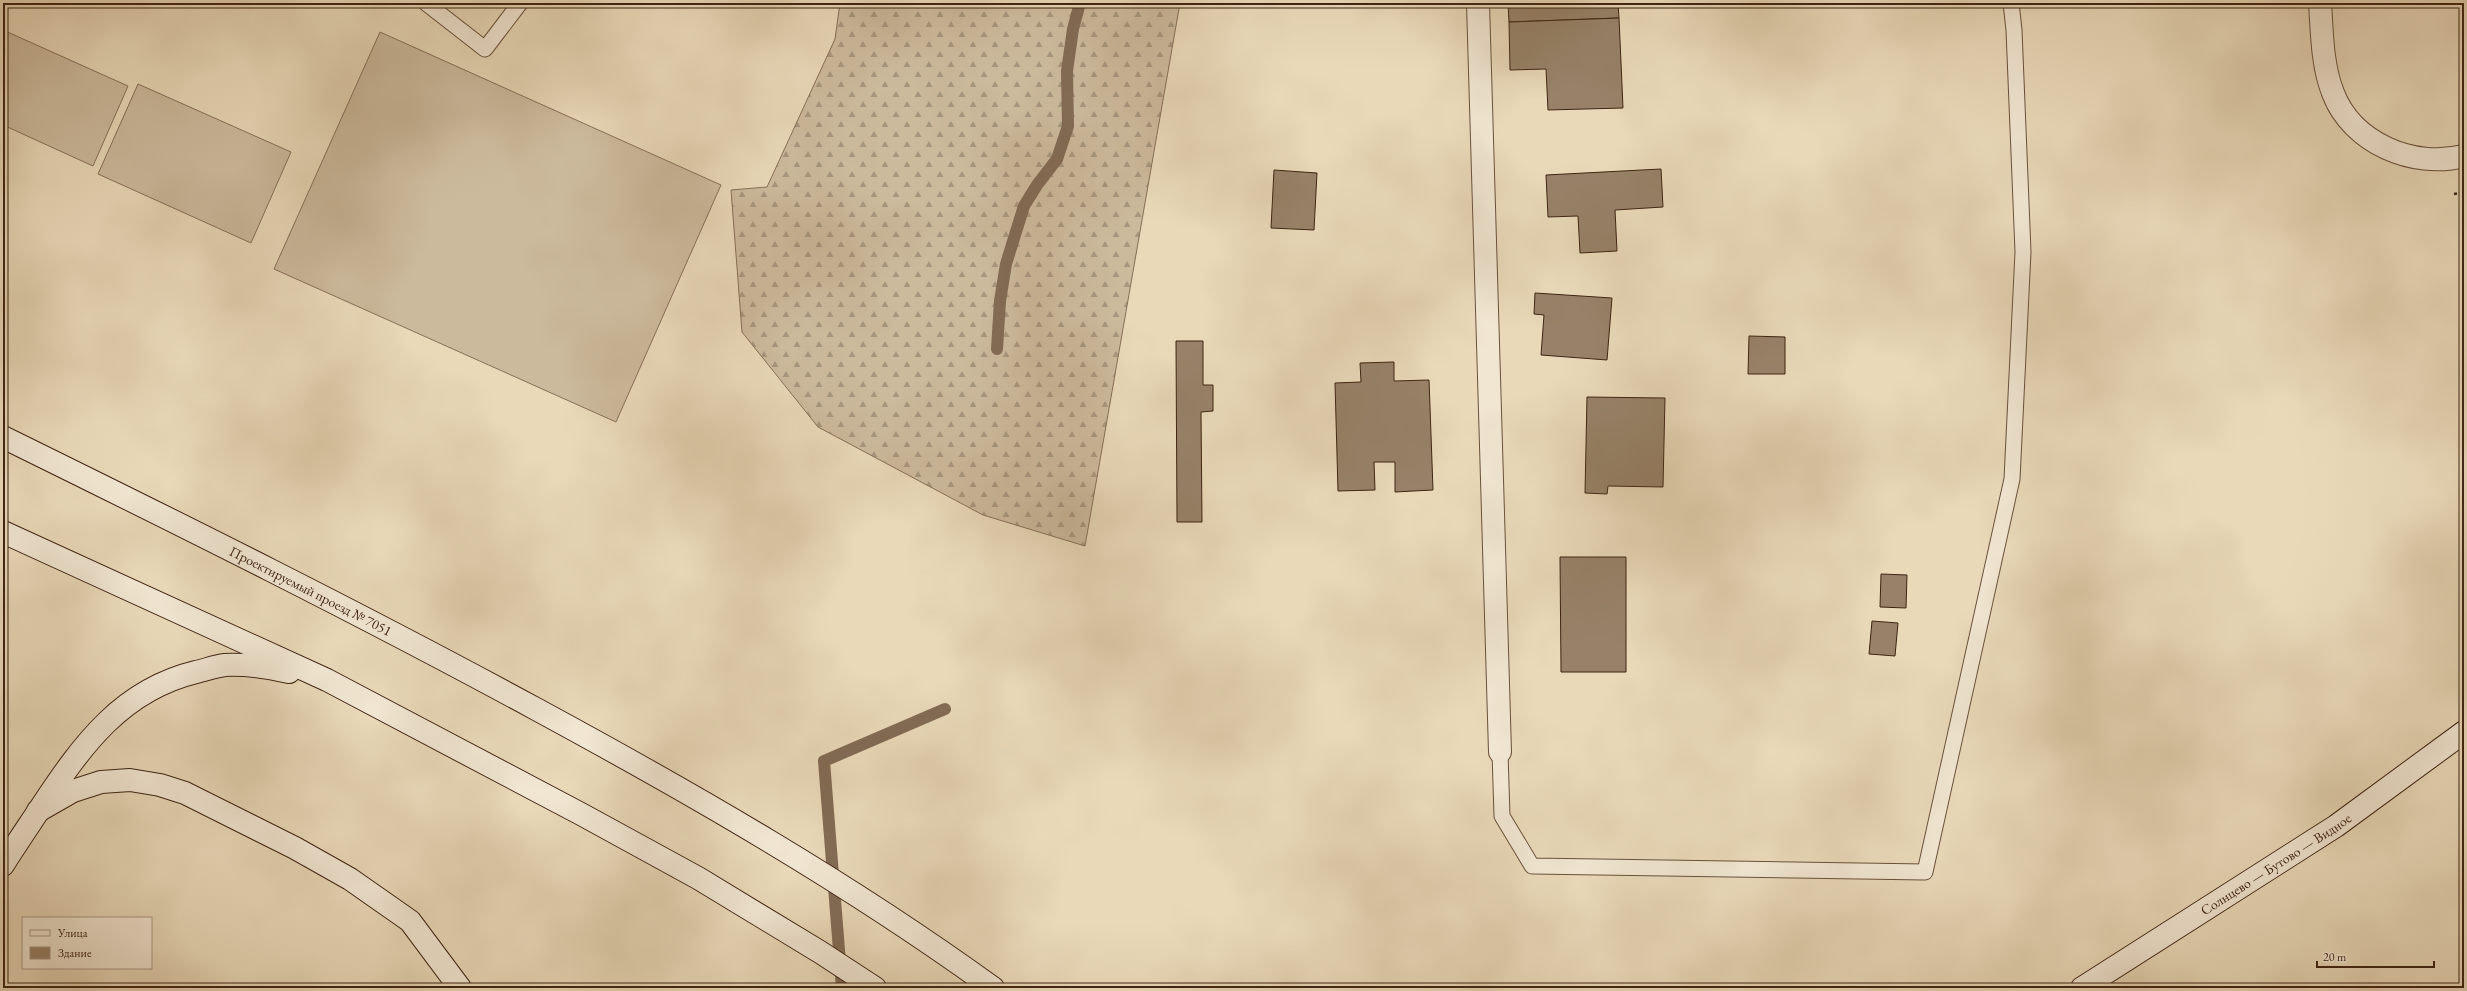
<svg xmlns="http://www.w3.org/2000/svg" width="2467" height="991" font-family="'EB Garamond',serif">
	<style>
		.forest { fill: url(#forest-firs); stroke: #866f58 }
		.pitch { fill: #ccba9d; stroke: #866f58 }
		.lines { fill: none; stroke-linecap: round; stroke-linejoin: round }
		.stream { stroke: #826b55; stroke-width: 12 }
		.building { fill: #978269; stroke: #3f2413 }
		.lane-casing { stroke: #6a513c; stroke-width: 17 }
		.street-casing { stroke: #6a513c; stroke-width: 24 }
		.secondary-casing { stroke: #3f2413; stroke-width: 24 }
		.path { stroke: #3f2413; stroke-width: 2.5; stroke-dasharray: 3 2; stroke-linecap: butt }
		.lane { stroke: #f1e6d2; stroke-width: 15 }
		.street { stroke: #f1e6d2; stroke-width: 22 }
		.secondary { stroke: #f1e6d2; stroke-width: 22 }
		.labels { text-anchor: middle; stroke-width: 4; stroke-linejoin: round; paint-order: stroke }
		.street-label { font-size: 14px; fill: #3f2413; stroke: #f1e6d2 }
	</style>
	<defs>
		<pattern id="forest-firs" width="22" height="20" patternUnits="userSpaceOnUse"><rect width="22" height="20" fill="#ccba9d"/><path d="M5 1l3.5 6h-7zM16 11l3.5 6h-7z" fill="#a7977f"/></pattern>
	</defs>
	<rect width="100%" height="100%" fill="#e9d9b9"/>
	<filter id="stains"><feTurbulence type="fractalNoise" baseFrequency=".005" numOctaves="4"/><feColorMatrix values="0 0 0 0 .2 0 0 0 0 .09 0 0 0 0 .02 0 0 0 .5 -.17"/></filter>
	<radialGradient id="worn" r=".72"><stop offset=".6" stop-color="#630" stop-opacity="0"/><stop offset="1" stop-color="#630" stop-opacity=".3"/></radialGradient>
	<polygon class="forest" points="840,3 1180,3 1085,546 983,515 818,427 742,332 731,190 767,187 835,39"/>
	<g class="pitch">
		<polygon points="3,30 128,86 93,166 3,125"/>
		<polygon points="380,32 721,185 616,422 274,269"/>
		<polygon points="138,84 291,152 251,243 98,174"/>
	</g>
	<g class="lines">
		<g class="stream">
			<polyline points="997,349 1000,301 1006,264 1024,206 1037,185 1057,159 1068,126 1067,71 1073,29 1080,3"/>
			<polyline points="842,988 824,761 945,709"/>
		</g>
	</g>
	<g class="building">
		<polygon points="1508,3 1618,3 1619,18 1509,22"/>
		<polygon points="1619,18 1623,108 1548,110 1546,69 1510,70 1509,22"/>
		<polygon points="1661,169 1663,207 1615,210 1617,251 1580,253 1578,216 1548,217 1546,175"/>
		<polygon points="1274,170 1317,173 1314,230 1271,228"/>
		<polygon points="1535,293 1612,298 1607,360 1541,355 1544,315 1534,314"/>
		<polygon points="1749,336 1785,337 1785,374 1748,374"/>
		<polygon points="1176,341 1203,341 1203,385 1213,385 1213,411 1201,412 1202,522 1177,522"/>
		<polygon points="1394,362 1394,381 1429,380 1433,490 1395,492 1395,462 1374,462 1375,490 1338,491 1335,383 1361,382 1360,363"/>
		<polygon points="1587,397 1665,398 1663,487 1608,486 1607,494 1585,493"/>
		<polygon points="1560,557 1626,557 1626,672 1561,672"/>
		<polygon points="1881,574 1907,575 1906,608 1880,607"/>
		<polygon points="1872,621 1898,623 1895,656 1869,654"/>
	</g>
	<g class="lines">
		<g class="lane-casing">
			<g id="lane">
				<polyline points="426,3 485,49 520,3"/>
				<polyline points="1500,752 1502,816 1532,866 1925,872 2012,479 2023,252 2014,30 2011,3"/>
			</g>
		</g>
		<g class="street-casing">
			<g id="street">
				<polyline points="1478,3 1500,752"/>
				<path d="M 2320,3 C 2322,33 2322,65 2333,93 C 2352,143 2413,169 2464,156"/>
			</g>
		</g>
		<g class="secondary-casing">
			<g id="secondary">
				<path id="s1" d="M 3,437 C 182,525 361,614 536,709 C 693,794 848,883 993,988"/>
				<polyline points="3,532 327,680 581,814 698,878 820,952 875,988"/>
				<polyline points="38,811 73,791 101,782 130,780 160,785 185,793 295,848 350,879 410,921 460,988"/>
				<path d="M 3,865 C 16,844 30,824 43,804 C 83,744 122,690 196,672 C 205,670 216,666 225,665 C 247,664 267,667 289,672"/>
				<path id="s2" d="M 2082,988 L 2336,826 L 2464,732"/>
			</g>
		</g>
		<polyline class="path" points="2454,194 2464,192"/>
		<use href="#lane" class="lane"/>
		<use href="#street" class="street"/>
		<use href="#secondary" class="secondary"/>
	</g>
	<g class="labels">
		<g class="street-label">
			<text dy="5" stroke="none"><textPath href="#s1" startOffset="344">Проектируемый проезд № 7051</textPath></text>
			<text dy="5" stroke="none"><textPath href="#s2" startOffset="230">Солнцево — Бутово — Видное</textPath></text>
		</g>
	</g>
	<rect width="2467" height="991" fill="none" stroke="#e9d9b9" stroke-width="16"/>
	<rect x="4" y="4" width="2459" height="983" fill="none" stroke="#3f2413" stroke-width="2"/>
	<rect x="8" y="8" width="2451" height="975" fill="none" stroke="#3f2413"/>
	<rect x="22" y="917" width="130" height="52" fill="#f1e6d2" stroke="#aa9886"/>
	<rect x="30" y="930" width="20" height="6" fill="#f1e6d2" stroke="#aa9886"/>
	<text x="58" y="937" font-size="12" fill="#3f2413">Улица</text>
	<rect x="30" y="947" width="20" height="12" fill="#978269" stroke="#aa9886"/>
	<text x="58" y="957" font-size="12" fill="#3f2413">Здание</text>
	<path d="M2317 961v6h117v-6" fill="none" stroke="#3f2413" stroke-width="2"/>
	<text x="2323" y="961" font-size="12" fill="#3f2413" stroke="#f1e6d2" stroke-width="3" paint-order="stroke">20 m</text>
	<rect width="100%" height="100%" filter="url(#stains)"/>
	<rect width="100%" height="100%" fill="url(#worn)"/>
</svg>
